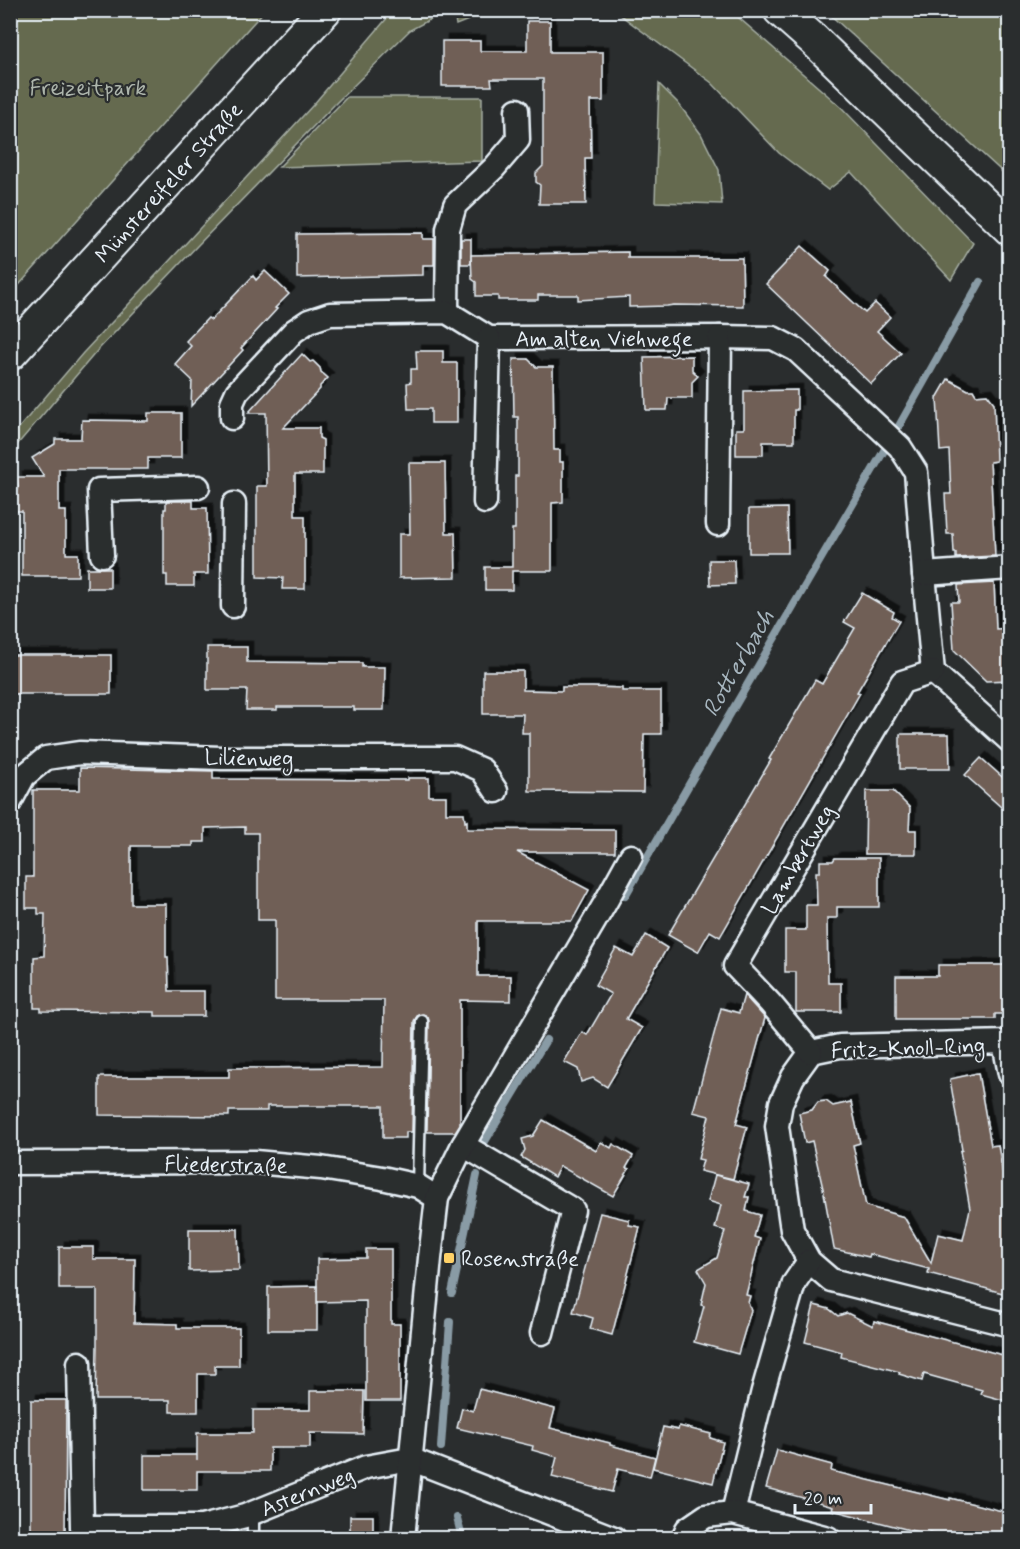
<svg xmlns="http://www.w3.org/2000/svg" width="1020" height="1549" font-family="Mynerve,sans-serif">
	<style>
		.green { fill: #656b50; stroke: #a6aea4; stroke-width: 1.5 }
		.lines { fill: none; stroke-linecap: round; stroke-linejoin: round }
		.stream { stroke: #899ba5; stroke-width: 8 }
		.building { fill: #705f57; stroke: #e8f1f8; stroke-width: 1.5; filter: url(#shadow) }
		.lane-casing { stroke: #e8f1f8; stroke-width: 15 }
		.street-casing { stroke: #e8f1f8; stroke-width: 27 }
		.secondary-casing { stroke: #e8f1f8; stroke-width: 36 }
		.lane { stroke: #2a2d2e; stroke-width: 10 }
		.street { stroke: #2a2d2e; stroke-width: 22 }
		.secondary { stroke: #2a2d2e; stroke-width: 32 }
		.poi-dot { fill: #ffd166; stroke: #2a2d2e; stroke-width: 2 }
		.labels { text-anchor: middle; stroke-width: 4.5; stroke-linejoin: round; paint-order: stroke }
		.park-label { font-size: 22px; fill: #adb5ac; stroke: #2a2d2e }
		.street-label { font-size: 22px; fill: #e8f1f8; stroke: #2a2d2e }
		.poi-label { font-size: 22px; fill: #e8f1f8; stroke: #2a2d2e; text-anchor: start }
		.water-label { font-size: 24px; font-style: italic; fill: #a8b7c0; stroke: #2a2d2e }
	</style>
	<defs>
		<filter id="shadow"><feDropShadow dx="5.5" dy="-5.5" stdDeviation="0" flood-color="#0009"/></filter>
	</defs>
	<rect width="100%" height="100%" fill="#2a2d2e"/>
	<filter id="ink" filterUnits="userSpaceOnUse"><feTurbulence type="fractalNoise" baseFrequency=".0167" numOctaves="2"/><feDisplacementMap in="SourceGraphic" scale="12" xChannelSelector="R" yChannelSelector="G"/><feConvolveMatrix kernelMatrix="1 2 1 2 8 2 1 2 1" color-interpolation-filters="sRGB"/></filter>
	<g filter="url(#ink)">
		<g class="green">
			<polygon points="394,10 446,11 410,30 337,102 197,246 97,351 11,452 11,437 83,353 188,241 313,105"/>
			<polygon points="459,10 519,11 519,16 476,17 456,25 454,13"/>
			<polygon points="10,11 264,11 11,294 10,294"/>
			<polygon points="615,11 731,11 842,108 973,243 951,280 851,172 828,190 779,153 712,83"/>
			<polygon points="826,11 1009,11 1009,178"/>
			<polygon points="659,84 678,103 701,134 719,170 722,204 655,202"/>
			<polygon points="347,97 482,97 482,161 279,167"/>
		</g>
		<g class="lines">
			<g class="stream">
				<polyline points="899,426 980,282"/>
				<polyline points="625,896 691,781 885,449"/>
				<polyline points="484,1143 546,1040"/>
				<polyline points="452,1293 477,1175"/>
				<polyline points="441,1447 450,1322"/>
				<polyline points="457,1518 462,1538"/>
			</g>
		</g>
		<g class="building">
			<polygon points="527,21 550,21 550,52 603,52 603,101 590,101 591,158 585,158 586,204 539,204 540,185 536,182 536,173 543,166 543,79 491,79 492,86 442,86 442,41 480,41 480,51 527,51"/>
			<polygon points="423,233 423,239 434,239 434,265 423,265 423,275 297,278 297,234"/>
			<rect x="461" y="239" width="10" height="25"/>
			<polygon points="802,246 830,271 826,277 865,313 875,303 890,317 877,331 901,353 871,384 766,284"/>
			<polygon points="628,252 628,258 742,258 743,306 674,305 667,306 629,307 629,297 578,300 578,295 538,295 538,300 498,300 498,296 476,296 476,282 472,279 471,255"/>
			<polygon points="265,271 289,294 275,308 277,309 241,348 243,350 191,406 192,380 175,364 191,346 186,341 208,318 211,320 253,276 256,280"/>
			<polygon points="416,351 443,351 443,363 457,363 457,423 431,423 431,409 408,409 407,383 411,382 411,369 417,369"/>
			<polygon points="302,354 310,362 313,361 320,368 321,372 328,378 320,386 320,389 283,428 319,428 319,438 323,440 323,474 295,474 295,516 305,516 305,589 282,589 283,578 257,577 257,486 267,486 266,413 248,413"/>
			<polygon points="692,356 692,370 698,376 692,382 692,398 668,398 667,410 646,410 644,357"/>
			<polygon points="513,359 528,359 536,367 553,367 554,450 560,450 560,462 563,462 563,502 552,503 552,571 512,571 512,590 485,590 485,567 512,567 512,529 515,529 515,476 518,476 518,417 514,417"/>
			<polygon points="948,379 968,390 973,390 976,395 987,394 994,403 996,461 990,462 995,556 956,558 956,553 954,553 953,534 947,534 945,494 951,494 949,450 940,451 937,398"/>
			<polygon points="797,390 797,410 794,410 794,442 763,442 763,455 736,455 736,429 744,429 744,391"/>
			<polygon points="148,413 181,413 181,458 148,458 148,469 59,469 59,511 66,511 66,554 78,554 78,576 22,576 22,511 15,511 15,488 18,489 17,477 44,477 32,458 55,444 55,439 81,439 82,420 148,421"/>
			<polygon points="409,463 445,463 446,533 455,533 456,577 399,578 399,534 410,534"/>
			<polygon points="166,501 193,501 193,508 207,508 208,574 194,574 194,586 167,586 167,575 164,575 164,509 166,509"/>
			<polygon points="787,508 788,553 749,553 749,509"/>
			<polygon points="709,560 734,560 735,584 710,585"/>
			<rect x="87" y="568" width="23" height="20"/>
			<polygon points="994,583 996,629 1010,628 1010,680 986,681 954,650 951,602 959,602 958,585"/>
			<polygon points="862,593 894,612 892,617 899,621 857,692 860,693 720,937 710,931 698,952 668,935 771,760 769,759 815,680 822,684 855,628 844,622"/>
			<polygon points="207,647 247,647 247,662 362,663 362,667 385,667 384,710 354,710 354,707 277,707 277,710 246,710 247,690 207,690"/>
			<rect x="10" y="655" width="101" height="39"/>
			<polygon points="483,671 523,671 523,690 562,691 562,687 592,687 622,688 622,691 661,691 661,734 644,734 643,792 529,791 529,733 522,733 523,714 483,714"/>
			<polygon points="900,734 949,734 950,769 900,769"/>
			<polygon points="981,758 1010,784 1010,815 965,775"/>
			<polygon points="80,768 213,771 213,779 408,780 408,778 429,778 429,796 446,796 446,813 464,813 465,822 467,821 467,829 615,830 615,852 517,852 589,890 572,921 478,921 478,976 511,976 511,1001 460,1000 460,1124 455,1132 427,1132 429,1021 428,1017 423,1014 418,1015 414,1021 412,1132 406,1132 406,1138 383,1138 383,1106 267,1106 267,1111 229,1111 229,1116 99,1115 99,1077 229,1077 229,1068 383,1067 384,1000 275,1000 275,920 258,920 258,833 245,833 245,827 205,828 205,842 193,842 193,846 131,846 131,904 166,904 166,957 168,957 169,991 204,991 204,1016 155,1016 155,1012 41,1011 41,1008 34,1008 34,957 44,956 45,914 38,914 38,908 26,908 26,877 33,877 33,790 80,790"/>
			<polygon points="866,791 893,791 910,808 909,830 916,830 916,854 865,854"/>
			<polygon points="835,858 879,858 879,907 837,907 837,918 827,918 828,983 841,983 841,1012 796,1012 796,972 785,972 785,930 806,930 806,905 817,905 816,872 820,872 820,861 833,861"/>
			<polygon points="646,935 667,948 626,1019 642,1028 607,1087 593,1078 581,1082 578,1069 564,1062 582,1032 587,1035 611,994 595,985 616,948 633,957"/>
			<polygon points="938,965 1007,965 1007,980 1010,980 1010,1014 995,1014 995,1019 896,1019 896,976 938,976"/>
			<polygon points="744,995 765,1018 736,1124 747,1127 733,1179 700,1171 703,1160 698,1159 709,1116 693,1112 721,1008 739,1013"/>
			<polygon points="978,1073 991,1146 998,1145 1005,1187 1010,1186 1010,1295 928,1273 929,1269 870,1254 869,1257 834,1249 824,1193 812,1141 805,1143 799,1113 812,1110 818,1102 826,1101 833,1106 851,1102 860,1143 853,1145 866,1206 904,1217 931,1263 938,1234 963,1240 970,1209 960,1151 962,1150 950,1079"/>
			<polygon points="543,1120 596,1151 601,1142 611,1148 613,1144 633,1156 626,1168 629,1169 613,1196 560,1166 554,1177 521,1157 525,1150 522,1139 533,1136"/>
			<polygon points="715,1175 749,1184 745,1197 749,1197 746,1211 760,1215 754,1237 760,1239 746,1295 750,1296 748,1303 751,1310 738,1354 694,1342 704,1306 701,1305 706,1283 698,1269 717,1258 725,1231 715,1228 721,1205 708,1201"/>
			<polygon points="600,1213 629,1220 629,1225 640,1227 612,1335 590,1329 593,1318 573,1312"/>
			<polygon points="189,1229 238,1229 239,1270 189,1271"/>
			<polygon points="59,1247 93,1247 93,1259 135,1259 134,1323 177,1324 177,1328 239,1328 239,1366 215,1366 215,1374 198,1374 198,1412 170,1412 170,1400 96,1400 97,1346 97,1289 59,1289"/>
			<polygon points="366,1249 391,1249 391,1324 400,1324 400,1401 366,1401 366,1301 317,1302 317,1259 366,1258"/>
			<polygon points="317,1286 317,1330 268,1330 268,1287"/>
			<polygon points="814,1305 829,1309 838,1316 847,1313 873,1326 874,1321 1010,1357 1010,1402 981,1394 982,1390 924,1374 922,1381 899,1374 900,1372 841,1357 842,1352 805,1342"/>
			<polygon points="479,1389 555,1409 550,1428 610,1443 610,1445 655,1457 650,1477 618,1469 612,1492 552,1477 557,1457 532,1450 533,1446 457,1428 462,1408 473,1411"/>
			<polygon points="310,1391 364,1391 363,1434 310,1433 310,1448 270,1448 270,1471 197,1471 197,1490 144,1490 144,1455 197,1455 197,1460 197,1433 253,1433 253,1410 310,1410"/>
			<polygon points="31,1400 66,1400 65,1538 31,1538"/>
			<polygon points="679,1426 711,1434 710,1438 723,1442 713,1483 653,1468 663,1427 678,1430"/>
			<polygon points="777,1450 832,1465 831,1471 950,1500 950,1498 1010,1513 1010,1539 955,1539 930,1532 929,1535 832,1510 833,1507 822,1504 822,1503 766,1488"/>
			<rect x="350" y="1516" width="23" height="23"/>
		</g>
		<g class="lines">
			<g class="lane-casing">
				<g id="lane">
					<polyline points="418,1186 422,1021"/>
					<polyline points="253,1513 253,1538"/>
				</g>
			</g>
			<g class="street-casing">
				<g id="street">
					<polyline points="447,312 448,229 455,205 494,168 518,140 517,110"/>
					<polyline points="232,418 232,403 237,392 294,331 309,321 330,314 447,312 489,338 720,337 773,338 796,350 900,447 916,472 924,574 933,672 1010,741"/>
					<polyline points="485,502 489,338"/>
					<polyline points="718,524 720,337"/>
					<polyline points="102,555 99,490 198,487"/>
					<polyline points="924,574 1010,568"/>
					<polyline points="233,606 234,504"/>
					<polyline points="10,802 24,776 46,758 80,753 221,758 455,758 482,770 496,791"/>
					<polyline points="1010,1042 840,1046 811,1052 793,1077 781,1103 777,1126 792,1230 809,1261 831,1280 1010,1325"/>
					<polyline points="1004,1043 1010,1074"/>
					<polyline points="811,1052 770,1003 735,966 902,682 933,672"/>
					<polyline points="463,1145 573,1210 542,1333"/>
					<polyline points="10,1163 255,1162 321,1168 382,1178 418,1186 437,1198"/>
					<polyline points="79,1363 82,1527 202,1527 245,1516 366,1467 410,1459 614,1538"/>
					<polyline points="733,1513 763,1391 794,1283 809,1261"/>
					<polyline points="403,1538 430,1258 437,1198 463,1145 604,905 631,856"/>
					<polyline points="683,1538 687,1529 706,1516 733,1513 828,1538"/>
				</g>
			</g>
			<g class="secondary-casing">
				<g id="secondary">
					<polyline points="780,10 814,40 1010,229"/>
					<polyline points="10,354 325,10"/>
				</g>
			</g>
			<use href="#lane" class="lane"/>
			<use href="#street" class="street"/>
			<use href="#secondary" class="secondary"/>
		</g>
	</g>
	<rect class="poi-dot" x="443" y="1252" width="12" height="12" rx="3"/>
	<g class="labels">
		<g class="park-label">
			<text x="88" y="95">Freizeitpark</text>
		</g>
		<g class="street-label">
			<text transform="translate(168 182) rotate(-48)" y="8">Münstereifeler Straße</text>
			<text x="604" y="346">Am alten Viehwege</text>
			<text transform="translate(249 757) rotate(1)" y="8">Lilienweg</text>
			<text transform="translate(797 859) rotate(-60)" y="8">Lambertweg</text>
			<text transform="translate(908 1047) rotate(-2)" y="8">Fritz-Knoll-Ring</text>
			<text transform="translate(226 1164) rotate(1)" y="8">Fliederstraße</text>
			<text transform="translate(307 1491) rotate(-22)" y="8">Asternweg</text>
		</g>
		<g class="poi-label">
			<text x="461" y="1266">Rosenstraße</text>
		</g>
		<g class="water-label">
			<text transform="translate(738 663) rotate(-60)" y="8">Rotterbach</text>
		</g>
	</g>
	<rect width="1020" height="1549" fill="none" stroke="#2a2d2e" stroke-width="36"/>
	<rect x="18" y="18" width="984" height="1513" fill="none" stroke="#e8f1f8" stroke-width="2" filter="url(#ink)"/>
	<path d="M795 1504v9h76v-9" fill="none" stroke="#e8f1f8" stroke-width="3"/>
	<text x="804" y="1504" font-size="18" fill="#e8f1f8" stroke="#2a2d2e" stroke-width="4.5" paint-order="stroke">20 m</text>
</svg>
